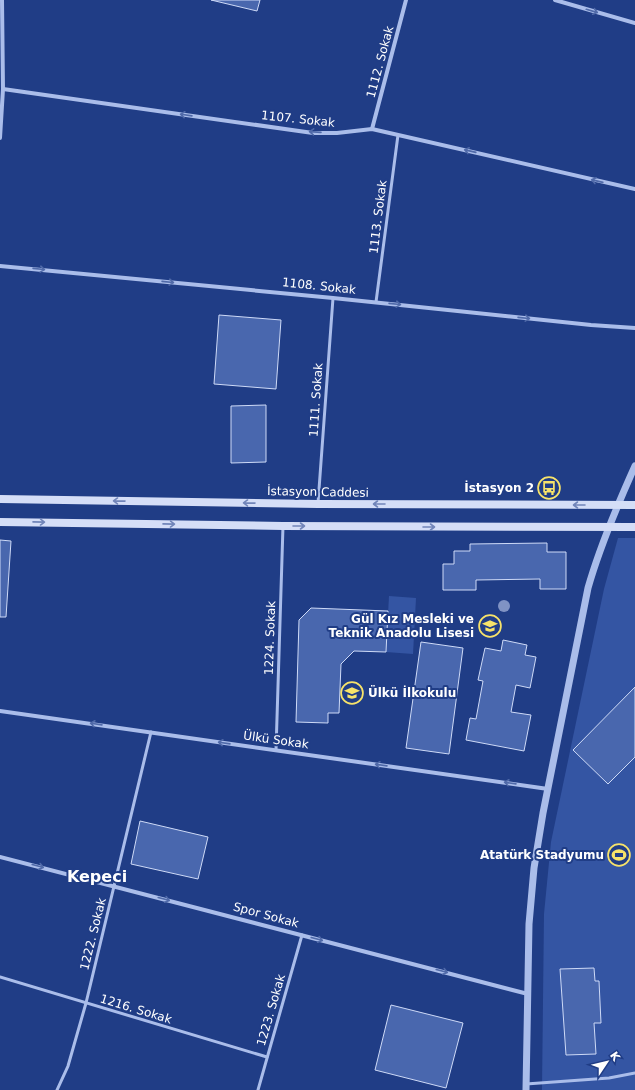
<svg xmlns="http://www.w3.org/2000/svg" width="635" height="1090" font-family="'DejaVu Sans',sans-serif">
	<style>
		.green { fill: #3455a3 }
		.building { fill: #4967ae; stroke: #cedaf7 }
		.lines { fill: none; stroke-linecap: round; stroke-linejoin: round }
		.service { stroke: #aabdea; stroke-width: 3 }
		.minor { stroke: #aabdea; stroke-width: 4 }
		.tertiary { stroke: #aabdea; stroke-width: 7 }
		.secondary { stroke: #d5def7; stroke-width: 8 }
		.tree { fill: #8093c4 }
		.oneway { stroke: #506aa9 }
		.oneway2 { stroke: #7185b9 }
		.labels { text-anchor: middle; stroke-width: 4; stroke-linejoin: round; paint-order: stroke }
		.street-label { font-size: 12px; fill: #fff; stroke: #203d86 }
		.poi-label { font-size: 12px; font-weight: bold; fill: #fff; stroke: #203d86; text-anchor: end }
		.district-label { font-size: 16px; font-weight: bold; fill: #fff; stroke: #203d86 }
	</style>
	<rect width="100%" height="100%" fill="#203d86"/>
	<g class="green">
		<polygon points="618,538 635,538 635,1090 542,1090 544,914 551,842 604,589"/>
		<polygon points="389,596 416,598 413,654 386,652"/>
	</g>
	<g class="building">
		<polygon points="211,0 260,0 257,11"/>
		<polygon points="219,315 281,320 276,389 214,384"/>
		<polygon points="266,405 266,462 231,463 231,406"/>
		<polygon points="0,540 11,541 6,617 0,617"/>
		<polygon points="547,543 547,552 566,552 566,589 540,589 540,579 476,580 476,590 443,590 443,564 454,564 454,551 470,551 470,544"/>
		<polygon points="311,608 388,611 386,652 354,651 341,664 339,713 328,713 328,723 296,722 299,620"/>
		<polygon points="503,640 527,645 525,655 536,657 530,688 516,685 511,712 531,715 524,751 466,740 470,718 476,719 483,681 478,680 485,648 501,651"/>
		<polygon points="421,642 463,648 449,754 406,748"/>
		<polygon points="635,687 635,757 608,784 573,750"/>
		<polygon points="140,821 208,837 198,879 131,864"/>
		<polygon points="594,968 595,981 599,981 601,1023 594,1023 596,1054 566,1055 560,969"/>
		<polygon points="391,1005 463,1023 446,1088 375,1070"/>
	</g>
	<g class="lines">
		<g class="service">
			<polyline points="376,302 398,135"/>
			<polyline points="318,503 333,298"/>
			<polyline points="276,750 283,526"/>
			<polyline points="0,977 267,1057"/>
			<polyline points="526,1084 609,1078 635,1073"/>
			<polyline points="57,1090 68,1066 86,1003 151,732"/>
			<polyline points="258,1090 302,935"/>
		</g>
		<g class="minor">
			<polyline points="555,0 635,23"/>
			<polyline points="3,89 313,133 337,133 372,129 635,189"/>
			<polyline points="372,129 406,0"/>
			<polyline points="0,138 3,89 2,0"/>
			<polyline points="0,266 333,298 591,325 635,328"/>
			<polyline points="0,711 548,789"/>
			<polyline points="0,857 528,994"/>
		</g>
		<path class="tertiary" d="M 526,1090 L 529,924 L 534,868 L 543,813 L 588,588 C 600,546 617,506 635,466"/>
		<g class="secondary">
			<polyline points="0,499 318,504 635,505"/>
			<polyline points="0,522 283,526 635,527"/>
		</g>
	</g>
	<circle class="tree" cx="504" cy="606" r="6"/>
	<defs><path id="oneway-shaft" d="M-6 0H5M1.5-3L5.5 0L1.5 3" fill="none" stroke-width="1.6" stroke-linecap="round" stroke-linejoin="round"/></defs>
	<g class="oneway">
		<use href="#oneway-shaft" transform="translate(592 11) rotate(16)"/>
		<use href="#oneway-shaft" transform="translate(186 115) rotate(-172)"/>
		<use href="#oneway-shaft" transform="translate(315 132) rotate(-176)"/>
		<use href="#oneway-shaft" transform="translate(470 151) rotate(-167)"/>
		<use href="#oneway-shaft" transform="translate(597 181) rotate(-167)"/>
		<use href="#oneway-shaft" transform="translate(39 269) rotate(6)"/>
		<use href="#oneway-shaft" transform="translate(168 282) rotate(6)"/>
		<use href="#oneway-shaft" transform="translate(395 304) rotate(6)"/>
		<use href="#oneway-shaft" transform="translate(524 318) rotate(6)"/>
		<use href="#oneway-shaft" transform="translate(96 724) rotate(-172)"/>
		<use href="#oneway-shaft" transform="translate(224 743) rotate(-172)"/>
		<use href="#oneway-shaft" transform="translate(381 765) rotate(-172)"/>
		<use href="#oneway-shaft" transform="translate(510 783) rotate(-172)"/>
		<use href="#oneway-shaft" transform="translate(38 866) rotate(15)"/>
		<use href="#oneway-shaft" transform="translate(164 899) rotate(15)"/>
		<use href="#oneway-shaft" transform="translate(317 939) rotate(15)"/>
		<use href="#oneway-shaft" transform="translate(442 971) rotate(15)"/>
	</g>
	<g class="oneway2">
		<use href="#oneway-shaft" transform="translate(119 501) rotate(-179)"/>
		<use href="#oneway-shaft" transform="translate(249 503) rotate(-179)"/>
		<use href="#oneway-shaft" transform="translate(379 504) rotate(-180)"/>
		<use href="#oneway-shaft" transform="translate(579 505) rotate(-180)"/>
		<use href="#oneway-shaft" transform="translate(39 522) rotate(1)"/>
		<use href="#oneway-shaft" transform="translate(169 524) rotate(1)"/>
		<use href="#oneway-shaft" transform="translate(299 526)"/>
		<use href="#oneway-shaft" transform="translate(429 527)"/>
	</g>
	<defs>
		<g id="bus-ring" transform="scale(1.15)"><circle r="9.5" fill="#203d86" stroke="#f7e36a" stroke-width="1.5"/><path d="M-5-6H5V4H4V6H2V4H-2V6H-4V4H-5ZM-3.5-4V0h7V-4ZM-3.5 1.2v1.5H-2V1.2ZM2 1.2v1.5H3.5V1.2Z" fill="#f7e36a"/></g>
		<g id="school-ring" transform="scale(1.15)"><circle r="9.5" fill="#203d86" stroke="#f7e36a" stroke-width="1.5"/><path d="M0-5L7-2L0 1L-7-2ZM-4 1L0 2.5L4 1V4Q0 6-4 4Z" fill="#f7e36a"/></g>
		<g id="stadium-ring" transform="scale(1.15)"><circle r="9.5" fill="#203d86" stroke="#f7e36a" stroke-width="1.5"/><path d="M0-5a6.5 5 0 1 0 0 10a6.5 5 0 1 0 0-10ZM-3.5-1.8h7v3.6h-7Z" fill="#f7e36a"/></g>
	</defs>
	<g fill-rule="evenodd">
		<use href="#bus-ring" x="549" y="488"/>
		<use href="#school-ring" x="490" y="626"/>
		<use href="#school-ring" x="352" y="693"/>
		<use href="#stadium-ring" x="619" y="855"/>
	</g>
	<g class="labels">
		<g class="street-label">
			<text transform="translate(380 62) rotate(-75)" y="4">1112. Sokak</text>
			<text transform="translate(298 119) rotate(6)" y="4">1107. Sokak</text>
			<text transform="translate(378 217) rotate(-83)" y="4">1113. Sokak</text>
			<text transform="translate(319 286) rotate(6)" y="4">1108. Sokak</text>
			<text transform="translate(316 400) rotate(-86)" y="4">1111. Sokak</text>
			<text transform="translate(318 492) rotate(1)" y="4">İstasyon Caddesi</text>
			<text transform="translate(270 638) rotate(-88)" y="4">1224. Sokak</text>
			<text transform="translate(276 740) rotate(8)" y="4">Ülkü Sokak</text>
			<text transform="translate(266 915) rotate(15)" y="4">Spor Sokak</text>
			<text transform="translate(93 934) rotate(-76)" y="4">1222. Sokak</text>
			<text transform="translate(136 1009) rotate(17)" y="4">1216. Sokak</text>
			<text transform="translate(271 1010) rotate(-74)" y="4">1223. Sokak</text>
		</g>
		<g class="poi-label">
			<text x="534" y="492">İstasyon 2</text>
			<text x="474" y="623">Gül Kız Mesleki ve<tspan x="474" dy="14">Teknik Anadolu Lisesi</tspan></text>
			<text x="368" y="697" text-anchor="start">Ülkü İlkokulu</text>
			<text x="604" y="859">Atatürk Stadyumu</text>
		</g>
		<g class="district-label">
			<text x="97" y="882">Kepeci</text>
		</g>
	</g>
	<g transform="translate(607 1062) rotate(55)" stroke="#203d86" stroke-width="3" paint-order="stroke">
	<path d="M0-3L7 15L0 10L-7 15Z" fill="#ffffff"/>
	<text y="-6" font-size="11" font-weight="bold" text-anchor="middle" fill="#ffffff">K</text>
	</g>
</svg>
